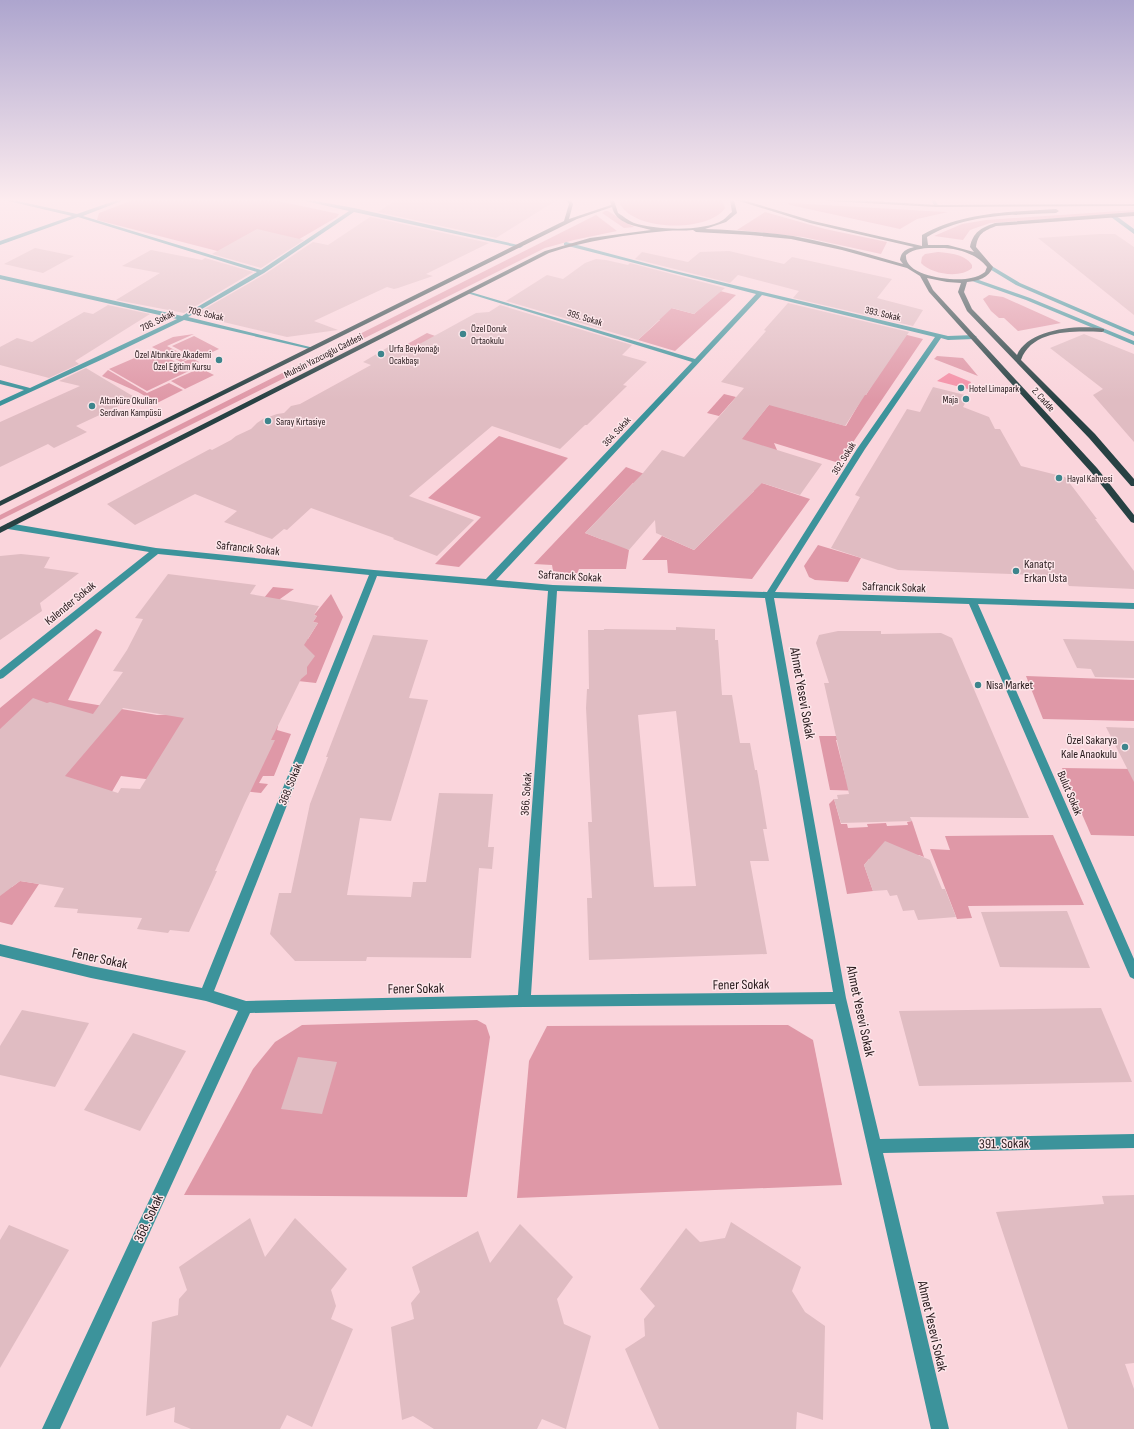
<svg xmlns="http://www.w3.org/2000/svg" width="1134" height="1429" font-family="'Sofia Sans Condensed',sans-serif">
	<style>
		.green { fill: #df98a7 }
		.water { fill: #f48fa6 }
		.building { fill: #e0bcc2; fill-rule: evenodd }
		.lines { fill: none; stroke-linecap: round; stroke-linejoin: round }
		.minor { fill: #3c939b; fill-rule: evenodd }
		.major { fill: #274143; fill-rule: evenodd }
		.poi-dot { fill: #3d858c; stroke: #fde6ea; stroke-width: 1.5 }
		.labels { text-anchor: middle; stroke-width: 3; stroke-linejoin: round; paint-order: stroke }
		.far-street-label { font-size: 10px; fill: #26191b; stroke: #fde6ea }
		.far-poi-label { font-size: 10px; fill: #26191b; stroke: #fde6ea; text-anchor: start }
		.street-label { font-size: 12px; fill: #26191b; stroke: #fde6ea }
		.poi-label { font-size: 12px; fill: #26191b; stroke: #fde6ea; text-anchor: start }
		.near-street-label { font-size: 14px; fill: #26191b; stroke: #fde6ea }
	</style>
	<rect width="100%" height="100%" fill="#fad5dc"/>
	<g class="green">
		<polygon points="133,200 273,200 339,214 337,217 260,262 97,220 99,213"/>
		<path d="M 621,200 L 722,200 L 725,208 C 708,233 634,231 620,204 Z"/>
		<polygon points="789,203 946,212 948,212 917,219 900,229 790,205 788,204"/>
		<polygon points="1134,210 1134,213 990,223 970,230 963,240 934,236 962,224 986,220"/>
		<polygon points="605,211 608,211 634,227 624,228 602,213"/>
		<polygon points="765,212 825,229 887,242 881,254 803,237 737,230"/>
		<polygon points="596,215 617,231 574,240 545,248 0,520 0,515"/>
		<path d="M 938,252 C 949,253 965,254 972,265 L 972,268 C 960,279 931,274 921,263 L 922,257 L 925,254 Z"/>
		<polygon points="720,291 736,295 675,351 638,340 660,320 640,314 641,300 694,314"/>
		<polygon points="989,295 1003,297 1061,323 1018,331 1004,318 999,318 991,311 983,299"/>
		<polygon points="856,322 923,339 839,463 774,443 777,450 753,480 810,499 752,579 668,573 667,560 642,560 662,536 694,550 754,491 725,459 768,406 783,390 789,410 846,426 860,402 848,391 866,395 881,370"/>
		<polygon points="427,333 473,350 449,365 402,347"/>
		<polygon points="194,334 167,346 190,358 181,362 152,347 173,337"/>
		<polygon points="194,336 219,349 197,359 172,346"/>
		<polygon points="153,350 191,370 147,391 109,369"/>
		<polygon points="937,356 963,358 978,376 934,359"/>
		<polygon points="192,358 199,362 194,365 214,375 185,389 171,381 196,370 183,362"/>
		<polygon points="108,370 147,393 169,383 183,390 157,403 138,392 102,376"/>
		<polygon points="724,394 736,397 719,416 707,413"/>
		<polygon points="499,436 568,458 459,567 435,564 481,517 428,498"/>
		<polygon points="626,467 647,475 639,485 633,483 585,533 603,540 606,537 629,550 626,569 579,569 577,574 553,571 552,565 534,564"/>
		<polygon points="818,545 861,558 848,582 815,580 809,577 804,566"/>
		<polygon points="273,587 294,589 280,599 272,610 252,629 308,639 318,623 313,622 317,616 314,615 331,594 343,617 316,683 280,679 240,627"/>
		<polygon points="96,629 102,632 68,700 157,715 184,714 278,726 277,730 291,734 274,776 263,776 259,783 268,784 261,793 121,776 72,861 0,832 0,708"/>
		<polygon points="1026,676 1134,680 1134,721 1043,719"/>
		<polygon points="819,736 847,736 848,740 836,740 846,779 944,793 830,790"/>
		<polygon points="1062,768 1134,769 1134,836 1091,835"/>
		<polygon points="834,799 841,824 847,824 848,828 868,827 867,824 886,823 887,826 908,825 907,822 912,821 924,857 919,855 869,859 864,865 873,891 847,894 829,804"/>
		<polygon points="1053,835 1084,905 968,906 972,918 957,919 930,849 950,850 945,836"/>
		<polygon points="20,881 39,884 12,925 0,922 0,885 12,887"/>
		<polygon points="477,1020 486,1025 490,1037 467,1197 184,1195 253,1069 275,1042 302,1025"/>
		<polygon points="788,1025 813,1040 842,1185 517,1198 529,1061 547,1026"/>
	</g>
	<polygon class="water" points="949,373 971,382 968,389 937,381"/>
	<g class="building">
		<polygon points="396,200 557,200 496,238 378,212"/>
		<polygon points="370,217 489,243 426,274 433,276 398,288 394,289 387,287 314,321 338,330 287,337 194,315 265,274 313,242 328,245"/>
		<polygon points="257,229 304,240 261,268 212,254"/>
		<polygon points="1100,234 1115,234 1134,247 1134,315 1038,238"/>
		<polygon points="35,248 74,256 43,273 4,264"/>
		<polygon points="151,250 202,260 205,258 253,272 184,313 116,300 160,273 122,266"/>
		<polygon points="729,251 784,264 792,257 892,279 877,298 923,310 913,326 793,298 799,291 738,275 730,283 635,259 642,252 688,262 700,252"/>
		<polygon points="596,259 606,260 628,265 630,263 725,288 694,314 672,308 638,340 506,301 547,275 563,279 585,263"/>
		<polygon points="788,303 909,332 866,395 865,395 845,426 769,405 742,439 822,464 800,495 762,483 694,550 656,533 655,520 629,550 585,533 643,473 662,450 684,457 744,388 721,382 766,331 764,330"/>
		<polygon points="108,305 150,314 75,361 79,364 49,378 0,365 0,347 17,338 32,342 84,312 93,314"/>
		<polygon points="500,305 632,345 622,355 647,362 623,385 627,386 587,425 585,425 560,449 492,426 409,496 474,520 437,556 393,539 394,538 311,508 287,530 284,529 272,539 224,522 237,511 195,494 135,525 107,504 210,449 212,450 231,440 236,436 251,429 257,423 263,419 277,414 284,413 291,406 300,404 371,365 363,362 390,346 405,352 476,313 489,312"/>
		<polygon points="1084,334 1134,354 1134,442 1093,395 1103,389 1050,348"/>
		<polygon points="86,368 136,398 76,426 87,432 54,448 48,444 0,467 0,422 80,386 59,381"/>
		<polygon points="933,387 969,396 963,407 989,417 995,429 1000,429 1021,466 1065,477 1097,519 1095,519 1134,571 1134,589 1069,586 1064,576 898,570 831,548 860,497 855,495 907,409 920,412"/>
		<polygon points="21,554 50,557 44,568 79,573 40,603 42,611 0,640 0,556"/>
		<path d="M 168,574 L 256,585 L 250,594 L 319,606 L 314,615 L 317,616 L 313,622 L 318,623 L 304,645 L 315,656 L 307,667 L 307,674 L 301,679 L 271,740 L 275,740 L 244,805 L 215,871 L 217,871 L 189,932 L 170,930 L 168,933 L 137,929 L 142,918 L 77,913 L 78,909 L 54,907 L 64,888 L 20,881 L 0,896 L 0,729 L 33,698 L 47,703 L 50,702 L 93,714 L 123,672 L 113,671 L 127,650 L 143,619 L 135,618 ZM 123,708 L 184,718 L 140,789 L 121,788 L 118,793 L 65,776 Z"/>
		<path d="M 676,627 L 715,629 L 715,640 L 718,640 L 722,695 L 732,695 L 740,743 L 750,743 L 755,770 L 757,770 L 767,829 L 763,829 L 769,861 L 750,861 L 767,954 L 589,960 L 587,898 L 592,898 L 588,822 L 592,822 L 586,708 L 587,689 L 589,689 L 588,630 L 604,630 L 604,629 L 676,630 ZM 676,711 L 696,886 L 654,887 L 638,715 Z"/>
		<polygon points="838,631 881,631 881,634 941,633 952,638 1029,818 910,817 912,821 841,823 834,799 838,799 837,795 849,794 824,683 829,683 816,643 819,635"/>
		<polygon points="373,635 428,640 409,698 428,700 391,821 360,818 347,895 411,897 413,882 426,882 439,793 493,794 488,847 494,847 492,869 479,868 471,958 367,957 366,961 295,961 270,934 279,893 291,893 310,804 328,757 326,757"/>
		<polygon points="1063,639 1134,641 1134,678 1095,677 1091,669 1077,668"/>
		<polygon points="1106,727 1134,728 1134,782"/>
		<polygon points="885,841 930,860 942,889 945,889 956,917 918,920 914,910 903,911 897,895 890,896 887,890 873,891 864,865"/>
		<polygon points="1067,911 1090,968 1000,967 981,912"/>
		<polygon points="1101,1008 1132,1082 919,1086 899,1011"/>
		<polygon points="22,1010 89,1023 55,1087 0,1075 0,1046"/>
		<polygon points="133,1033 186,1051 140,1131 84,1110"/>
		<polygon points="298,1057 337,1062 322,1114 281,1109"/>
		<polygon points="1134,1195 1134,1363 1125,1364 1134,1389 1134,1429 1068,1429 996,1212 1104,1204 1102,1196"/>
		<polygon points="250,1218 265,1257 295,1218 347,1269 331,1290 336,1306 331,1319 353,1329 312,1427 287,1415 280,1429 191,1429 174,1422 175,1407 146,1416 152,1322 178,1315 179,1299 187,1290 179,1267"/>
		<polygon points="731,1222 801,1267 792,1291 805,1312 825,1326 823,1420 797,1412 796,1429 659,1429 625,1349 645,1336 644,1319 655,1306 640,1289 686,1228 700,1242 725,1238"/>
		<polygon points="520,1224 573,1277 557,1299 564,1324 591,1336 566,1429 542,1419 537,1429 434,1429 413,1416 402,1420 391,1327 414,1319 411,1303 420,1292 412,1267 478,1231 490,1263"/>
		<polygon points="9,1225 69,1250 0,1368 0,1240"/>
	</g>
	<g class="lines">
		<g class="minor">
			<polygon points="4,200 13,200 77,214 117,200 124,200 83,216 261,270 349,211 301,200 310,200 354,208 523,246 520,248 354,212 264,273 188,317 314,348 314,350 184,320 103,359 0,406 0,401 24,390 0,384 0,380 30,388 177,319 0,279 0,275 182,316 257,272 78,217 0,245 0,241 72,216"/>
			<polygon points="931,200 935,200 939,207 935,207"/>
			<polygon points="1111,215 1115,215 1134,229 1134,234 1111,217"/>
			<path d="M 566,242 L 671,270 L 948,336 L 974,335 L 977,337 L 974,339 L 948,340 L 941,338 L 865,449 L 775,592 L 1134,603 L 1134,609 L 978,604 L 1134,959 L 1134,979 L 1130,977 L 969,604 L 774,598 L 846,998 L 880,1139 L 1134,1134 L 1134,1148 L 883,1153 L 949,1429 L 931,1429 L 835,1004 L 524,1007 L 250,1013 L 60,1429 L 42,1429 L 238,1011 L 206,1001 L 91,978 L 0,956 L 0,944 L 91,966 L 202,988 L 369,575 L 158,554 L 3,678 L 0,679 L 0,670 L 149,552 L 8,529 L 4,526 L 8,523 L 156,548 L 374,570 L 486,579 L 692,362 L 467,293 L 467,291 L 695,359 L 756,294 L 564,245 L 564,243 ZM 762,295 L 935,337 L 857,449 L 767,592 L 553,585 L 496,580 ZM 377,576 L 548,591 L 518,995 L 246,1001 L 214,991 ZM 557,591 L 765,598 L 833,992 L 531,995 Z"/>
			<polygon points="990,265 1020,283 1134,332 1134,336 1016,285 988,268 987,267"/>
			<polygon points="972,279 976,279 1030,298 1134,341 1134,345 1026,300 972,281"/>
		</g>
		<g class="major">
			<path d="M 566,200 L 571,200 L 573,204 L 569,219 L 611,205 L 610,200 L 614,200 L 618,213 C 623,216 629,221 634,223 C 655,230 704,232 723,220 C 726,218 729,214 732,212 L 730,200 L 734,200 L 737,213 L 726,222 L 705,229 C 734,230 764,232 793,236 C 830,243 866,253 903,264 L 900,260 C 901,251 907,249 914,247 L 810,223 L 736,200 L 743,200 L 813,221 L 922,246 L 922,235 C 963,212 1010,212 1056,209 L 1059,211 L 1056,213 C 1012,215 966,214 927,237 L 928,245 L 948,245 L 974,252 L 970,247 C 973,232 981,228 995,223 L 1134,212 L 1134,216 L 996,226 C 984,231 978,233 976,247 L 993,267 C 989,278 978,281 967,282 L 964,292 L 972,309 L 1017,355 C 1028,329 1079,324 1104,329 L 1104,331 L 1102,332 C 1075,331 1032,329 1021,360 L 1095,434 L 1134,479 L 1134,486 L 1131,486 L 1089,438 L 967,311 L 958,292 L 961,283 L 947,282 L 927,278 L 933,290 L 1097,468 L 1134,515 L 1134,523 L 1131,522 L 1091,472 L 929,292 L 920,276 L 907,268 L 842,250 L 791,239 L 750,235 L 696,232 L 693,230 C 684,231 675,230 666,231 C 626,235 587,240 549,253 L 0,533 L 0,527 L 545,251 L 590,238 L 651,230 C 636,226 616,224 612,207 L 577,219 L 0,506 L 0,501 L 564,221 L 569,204 ZM 936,248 C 954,247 975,252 987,267 L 985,272 C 981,275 977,277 971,278 C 956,282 904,277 906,255 C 914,248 926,248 936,248 Z"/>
			<polygon points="827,200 857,200 937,205 1134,204 1134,206 937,207 829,201"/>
		</g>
	</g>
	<linearGradient id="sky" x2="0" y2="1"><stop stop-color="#ada5ce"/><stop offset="0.5" stop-color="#fdecef"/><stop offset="1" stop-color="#fdecef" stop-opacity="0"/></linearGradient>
	<rect width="1134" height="400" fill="url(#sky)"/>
	<g class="poi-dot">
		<circle cx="463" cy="334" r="4"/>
		<circle cx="381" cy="354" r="4"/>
		<circle cx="219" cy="360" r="4"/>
		<circle cx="961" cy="388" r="4"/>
		<circle cx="966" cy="399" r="4"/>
		<circle cx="92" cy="406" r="4"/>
		<circle cx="268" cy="421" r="4"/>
		<circle cx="1059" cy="478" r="4"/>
		<circle cx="1016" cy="571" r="4"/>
		<circle cx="978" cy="685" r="4"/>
		<circle cx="1125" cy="747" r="4"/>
	</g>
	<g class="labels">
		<g class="far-street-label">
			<text transform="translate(206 313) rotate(13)" y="4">709. Sokak</text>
			<text transform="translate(883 313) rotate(13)" y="4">393. Sokak</text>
			<text transform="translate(585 317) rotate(17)" y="4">395. Sokak</text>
			<text transform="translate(157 320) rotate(-26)" y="4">706. Sokak</text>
			<text transform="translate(323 355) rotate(-27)" y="4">Muhsin Yazıcıoğlu Caddesi</text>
			<text transform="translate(1044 399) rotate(48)" y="4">2. Cadde</text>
			<text transform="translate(616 431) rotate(-47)" y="4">364. Sokak</text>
			<text transform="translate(843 458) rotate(-58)" y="4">362. Sokak</text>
		</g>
		<g class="far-poi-label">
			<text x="471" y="332">Özel Doruk<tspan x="471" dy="12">Ortaokulu</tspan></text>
			<text x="389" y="352">Urfa Beykonağı<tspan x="389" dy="12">Ocakbaşı</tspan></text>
			<text x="211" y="358" text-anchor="end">Özel Altınküre Akademi<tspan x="211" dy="12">Özel Eğitim Kursu</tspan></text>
			<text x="969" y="392">Hotel Limapark</text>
			<text x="958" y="403" text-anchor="end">Maja</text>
			<text x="100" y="404">Altınküre Okulları<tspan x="100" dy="12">Serdivan Kampüsü</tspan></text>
			<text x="276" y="425">Saray Kırtasiye</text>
			<text x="1067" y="482">Hayal Kahvesi</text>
		</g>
		<g class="street-label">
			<text transform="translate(248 548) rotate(6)" y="4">Safrancık Sokak</text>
			<text transform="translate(570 576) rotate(3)" y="4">Safrancık Sokak</text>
			<text transform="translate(894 587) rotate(2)" y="4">Safrancık Sokak</text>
			<text transform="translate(70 603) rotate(-39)" y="4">Kalender Sokak</text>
			<text transform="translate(290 784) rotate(-68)" y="4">368. Sokak</text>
			<text transform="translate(1070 793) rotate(67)" y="4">Bulut Sokak</text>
			<text transform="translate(526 794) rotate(-86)" y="4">366. Sokak</text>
		</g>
		<g class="poi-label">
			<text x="1024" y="568">Kanatçı<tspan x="1024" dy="14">Erkan Usta</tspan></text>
			<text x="986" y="689">Nisa Market</text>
			<text x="1117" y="744" text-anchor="end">Özel Sakarya<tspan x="1117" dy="14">Kale Anaokulu</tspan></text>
		</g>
		<g class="near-street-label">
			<text transform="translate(803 693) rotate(80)" y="5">Ahmet Yesevi Sokak</text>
			<text transform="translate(100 958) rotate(12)" y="5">Fener Sokak</text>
			<text transform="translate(741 984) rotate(-1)" y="5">Fener Sokak</text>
			<text transform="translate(416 988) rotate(-1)" y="5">Fener Sokak</text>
			<text transform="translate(861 1011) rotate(78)" y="5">Ahmet Yesevi Sokak</text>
			<text transform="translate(1004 1143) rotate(-1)" y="5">391. Sokak</text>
			<text transform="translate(148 1218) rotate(-65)" y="5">368. Sokak</text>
			<text transform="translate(933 1326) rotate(77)" y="5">Ahmet Yesevi Sokak</text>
		</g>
	</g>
</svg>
